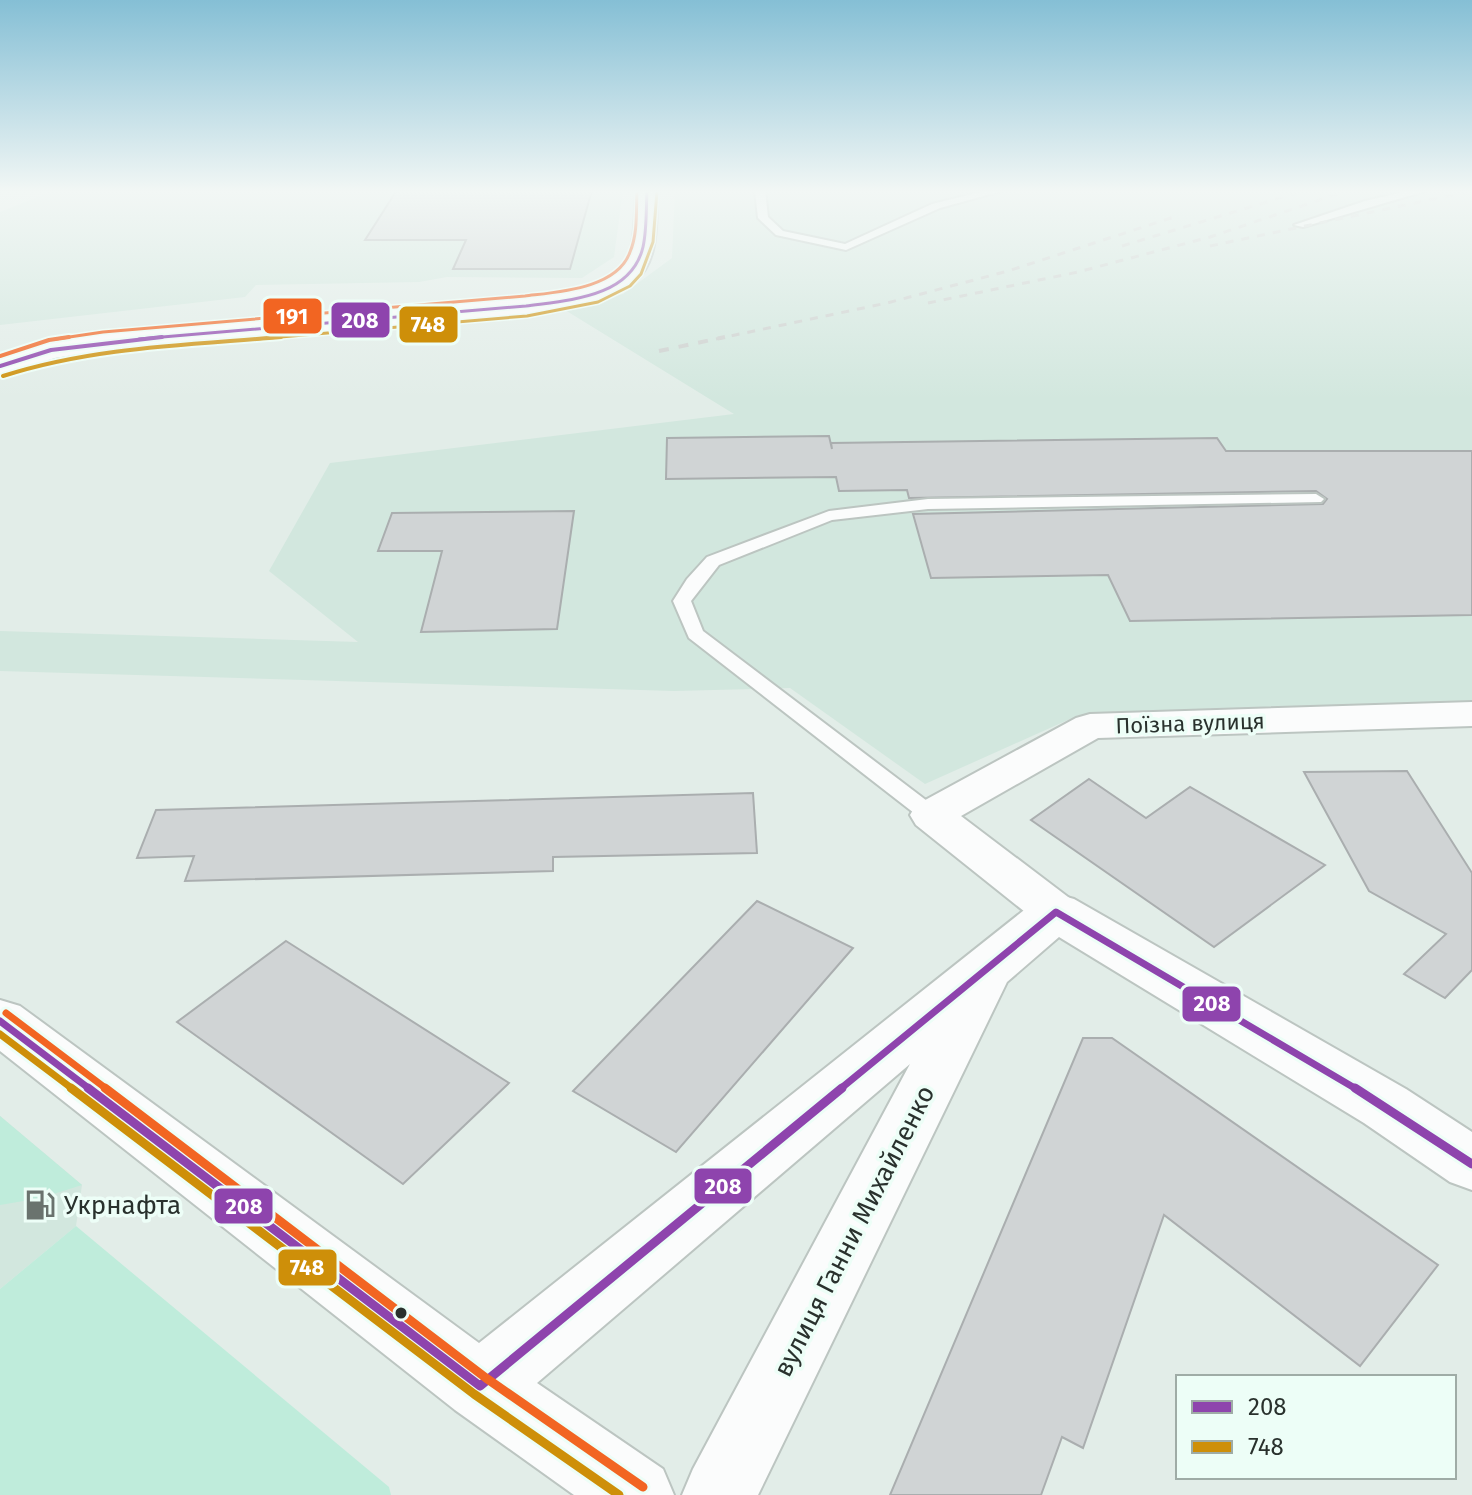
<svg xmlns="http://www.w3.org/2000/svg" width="1472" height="1495" font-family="'Fira Sans',sans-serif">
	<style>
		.built { fill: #d2e7de }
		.green { fill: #bfecdb }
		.building { fill: #d0d4d5; stroke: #aaaeaf; stroke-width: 2 }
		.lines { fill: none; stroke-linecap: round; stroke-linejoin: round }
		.service-casing { stroke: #bcc5c1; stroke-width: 4 }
		.minor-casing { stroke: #bcc5c1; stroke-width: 4 }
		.tertiary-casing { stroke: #bcc5c1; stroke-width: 4 }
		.service { fill: #fbfcfc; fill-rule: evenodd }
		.minor { fill: #fbfcfc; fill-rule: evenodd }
		.tertiary { fill: #fbfcfc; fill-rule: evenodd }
		.rail-far1 { stroke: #cdd0ce; stroke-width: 3; stroke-dasharray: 8 8; stroke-linecap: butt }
		.rail { stroke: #cdd0ce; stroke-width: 4; stroke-dasharray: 10 10; stroke-linecap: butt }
		.bus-1-far3-casing { stroke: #edfef7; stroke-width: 6 }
		.bus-1-far2-casing { stroke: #edfef7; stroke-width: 8 }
		.bus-1-far1-casing { stroke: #edfef7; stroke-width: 13 }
		.bus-1-casing { stroke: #edfef7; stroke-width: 15 }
		.bus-2-far3-casing { stroke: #edfef7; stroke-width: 6 }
		.bus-2-far2-casing { stroke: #edfef7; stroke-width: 8 }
		.bus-2-far1-casing { stroke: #edfef7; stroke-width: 13 }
		.bus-2-casing { stroke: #edfef7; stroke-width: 15 }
		.bus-3-far3-casing { stroke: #edfef7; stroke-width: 6 }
		.bus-3-far2-casing { stroke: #edfef7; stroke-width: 8 }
		.bus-3-far1-casing { stroke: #edfef7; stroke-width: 13 }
		.bus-3-casing { stroke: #edfef7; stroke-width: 15 }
		.bus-1-far3 { stroke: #8e44ad; stroke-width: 3 }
		.bus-1-far2 { stroke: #8e44ad; stroke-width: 4 }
		.bus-1-far1 { stroke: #8e44ad; stroke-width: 7 }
		.bus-1 { stroke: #8e44ad; stroke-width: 9 }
		.bus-2-far3 { stroke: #ce8f09; stroke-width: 3 }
		.bus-2-far2 { stroke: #ce8f09; stroke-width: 4 }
		.bus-2-far1 { stroke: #ce8f09; stroke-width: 7 }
		.bus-2 { stroke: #ce8f09; stroke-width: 9 }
		.bus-3-far3 { stroke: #f26522; stroke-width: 3 }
		.bus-3-far2 { stroke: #f26522; stroke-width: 4 }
		.bus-3-far1 { stroke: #f26522; stroke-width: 7 }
		.bus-3 { stroke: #f26522; stroke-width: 9 }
		.bus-dot { fill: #29312d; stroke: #edfef7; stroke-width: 3 }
		.labels { text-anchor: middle; stroke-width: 7; stroke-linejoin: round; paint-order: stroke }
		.street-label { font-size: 22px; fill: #29312d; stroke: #edfef7 }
		.near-poi-label { font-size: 26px; fill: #29312d; stroke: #edfef7; text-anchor: start }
		.near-street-label { font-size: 26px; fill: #29312d; stroke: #edfef7 }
		.line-badge { stroke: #edfef7; stroke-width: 3 }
		.badge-label { font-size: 22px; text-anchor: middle; font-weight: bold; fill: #fff }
	</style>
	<rect width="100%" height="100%" fill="#e2ede8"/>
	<g class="built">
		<polygon points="55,190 623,190 614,257 582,278 447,277 419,282 256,285 245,297 0,325 0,212"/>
		<polygon points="675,190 1472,190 1472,704 1079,715 925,784 790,688 674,691 0,671 0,631 358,642 269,571 330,463 734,414 565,310 623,294 672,258"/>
		<polygon points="0,1116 82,1185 76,1226 0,1289"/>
	</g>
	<g class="green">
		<polygon points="0,1116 82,1185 41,1198 0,1205"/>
		<polygon points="76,1226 389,1487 391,1495 0,1495 0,1289"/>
	</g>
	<g class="building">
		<polygon points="397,190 592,190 570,269 453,269 466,240 365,240"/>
		<polygon points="829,436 832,449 831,443 1217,438 1226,451 1472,451 1472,615 1130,621 1108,575 931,578 913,514 1323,504 1327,499 1316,491 909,498 907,490 839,491 836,477 666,479 667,438"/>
		<polygon points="574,511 557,629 421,632 442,551 378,551 392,513"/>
		<polygon points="1407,771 1472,873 1472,970 1445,998 1404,974 1446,934 1369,891 1304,772"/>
		<polygon points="1089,779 1146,818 1190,787 1325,865 1214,947 1031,820"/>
		<polygon points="753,793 757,853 553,857 553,871 185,881 194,856 137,858 156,810"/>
		<polygon points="757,901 853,948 676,1152 573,1091"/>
		<polygon points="286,941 509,1083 403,1184 177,1022"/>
		<polygon points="1083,1038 1112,1038 1438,1265 1360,1366 1164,1215 1083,1448 1062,1437 1041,1495 890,1495"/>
	</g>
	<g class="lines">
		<g class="service-casing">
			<g id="service">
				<polygon points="755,190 765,190 768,217 783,231 845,244 932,204 989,190 1005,190 940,208 846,250 776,235 758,218"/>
				<polygon points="1412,190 1429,190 1303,227 1294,225 1365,201"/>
				<polygon points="1316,494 1324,499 1321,502 928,509 832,520 719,565 691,601 703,631 939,810 942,815 939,820 923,820 689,638 673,601 687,579 707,557 829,511 928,499"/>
			</g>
		</g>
		<g class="minor-casing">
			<polygon id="minor" points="1472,702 1472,726 1098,738 961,816 1072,900 1079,912 1072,924 1056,928 1040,924 916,825 910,815 916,805 1076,718 1090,714"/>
		</g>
		<g class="tertiary-casing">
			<g id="tertiary">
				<path d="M 636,190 L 658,190 C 655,220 661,260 634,282 C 587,321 435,322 372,327 C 283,335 193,343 104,350 L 55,358 L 0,375 L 0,357 L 51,342 L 104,334 L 526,298 C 553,294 608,289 624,264 C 637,244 634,212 636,190 Z"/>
				<polygon points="1056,894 1074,899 1406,1089 1472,1132 1472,1190 1450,1182 1364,1123 1059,937 1007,982 758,1495 682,1495 693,1469 910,1064 537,1383 663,1469 674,1495 574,1495 455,1410 0,1051 0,1000 20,1006 479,1343 1038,899"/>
			</g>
		</g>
		<use href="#service" class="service"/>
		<use href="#minor" class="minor"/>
		<use href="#tertiary" class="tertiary"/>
		<g class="rail-far1">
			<polyline points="1122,246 1306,190"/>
			<polyline points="1210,246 1472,191"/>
			<polyline points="928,303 1078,272 1210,237 1349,190"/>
			<polyline points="716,339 887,303 1008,271 1177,216"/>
		</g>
		<polyline class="rail" points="659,351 725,337"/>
		<g class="bus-1-far3-casing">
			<path id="bus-1-far3" d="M 139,339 L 526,306 C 568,300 631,298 643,247 C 647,229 646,209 647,190"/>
		</g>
		<g class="bus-1-far2-casing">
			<polyline id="bus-1-far2" points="0,366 51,350 162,337"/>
		</g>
		<g class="bus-1-far1-casing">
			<g id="bus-1-far1">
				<polyline points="0,1021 91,1090"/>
				<polyline points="839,1090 1056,912 1358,1090"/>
			</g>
		</g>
		<g class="bus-1-casing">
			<g id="bus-1">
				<polyline points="88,1088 480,1386 842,1088"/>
				<polyline points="1355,1088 1472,1164"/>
			</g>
		</g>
		<g class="bus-2-far3-casing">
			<polyline id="bus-2-far3" points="257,339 527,316 598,302 630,286 641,274 653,242 657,191"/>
		</g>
		<g class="bus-2-far2-casing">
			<path id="bus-2-far2" d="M 3,376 C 93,347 187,345 281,337"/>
		</g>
		<g class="bus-2-far1-casing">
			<polyline id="bus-2-far1" points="0,1034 74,1090"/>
		</g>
		<g class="bus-2-casing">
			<polyline id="bus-2" points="71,1088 474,1394 619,1495"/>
		</g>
		<g class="bus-3-far3-casing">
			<path id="bus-3-far3" d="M 56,339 L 103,332 L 525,296 C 557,292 617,289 630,252 C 638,233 636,211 637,190"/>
		</g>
		<g class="bus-3-far2-casing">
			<polyline id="bus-3-far2" points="0,356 49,340 69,337"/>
		</g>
		<g class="bus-3-far1-casing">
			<polyline id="bus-3-far1" points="6,1013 108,1090"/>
		</g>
		<g class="bus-3-casing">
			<polyline id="bus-3" points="105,1088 486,1378 643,1487"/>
		</g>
		<use href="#bus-1-far3" class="bus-1-far3"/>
		<use href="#bus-1-far2" class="bus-1-far2"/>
		<use href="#bus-1-far1" class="bus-1-far1"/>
		<use href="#bus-1" class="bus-1"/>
		<use href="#bus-2-far3" class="bus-2-far3"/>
		<use href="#bus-2-far2" class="bus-2-far2"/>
		<use href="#bus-2-far1" class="bus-2-far1"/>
		<use href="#bus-2" class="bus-2"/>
		<use href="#bus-3-far3" class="bus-3-far3"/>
		<use href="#bus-3-far2" class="bus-3-far2"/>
		<use href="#bus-3-far1" class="bus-3-far1"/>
		<use href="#bus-3" class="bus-3"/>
	</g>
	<linearGradient id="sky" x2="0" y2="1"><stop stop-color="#85bfd5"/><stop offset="0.48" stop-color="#f2f7f5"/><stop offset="1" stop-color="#f2f7f5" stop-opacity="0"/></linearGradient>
	<rect width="1472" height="399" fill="url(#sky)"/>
	<defs>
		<g id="fuel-bare" transform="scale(2.4)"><path d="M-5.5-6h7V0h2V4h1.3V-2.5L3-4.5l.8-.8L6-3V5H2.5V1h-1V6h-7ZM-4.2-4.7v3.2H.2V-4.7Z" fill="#6a736e" stroke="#edfef7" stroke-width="2.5" paint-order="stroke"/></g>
	</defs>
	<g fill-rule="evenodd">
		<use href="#fuel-bare" x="40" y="1205"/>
	</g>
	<circle class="bus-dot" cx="401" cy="1313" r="7"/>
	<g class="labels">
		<g class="street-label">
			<text transform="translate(1190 723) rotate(-2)" y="8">Поїзна вулиця</text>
		</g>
		<g class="near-poi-label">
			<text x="64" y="1214">Укрнафта</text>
		</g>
		<g class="near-street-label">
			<text transform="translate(854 1231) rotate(-63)" y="9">вулиця Ганни Михайленко</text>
		</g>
	</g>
	<g class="line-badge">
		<rect x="262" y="297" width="61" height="38" rx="8" fill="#f26522"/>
		<rect x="330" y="301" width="61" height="38" rx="8" fill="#8e44ad"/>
		<rect x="398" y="305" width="61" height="39" rx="8" fill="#ce8f09"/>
		<rect x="1181" y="985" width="61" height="38" rx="8" fill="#8e44ad"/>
		<rect x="693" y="1167" width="60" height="38" rx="8" fill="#8e44ad"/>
		<rect x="213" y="1187" width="61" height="38" rx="8" fill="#8e44ad"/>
		<rect x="277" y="1248" width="61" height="39" rx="8" fill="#ce8f09"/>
	</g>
	<g class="badge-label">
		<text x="292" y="324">191</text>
		<text x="360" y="328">208</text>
		<text x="428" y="332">748</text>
		<text x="1212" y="1011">208</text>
		<text x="723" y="1194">208</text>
		<text x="244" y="1214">208</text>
		<text x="307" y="1275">748</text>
	</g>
	<rect x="1176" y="1375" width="280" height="104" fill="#edfef7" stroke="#9faca6" stroke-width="2"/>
	<rect x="1192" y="1401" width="40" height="12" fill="#8e44ad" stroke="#9faca6" stroke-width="2"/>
	<text x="1248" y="1415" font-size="24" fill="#29312d">208</text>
	<rect x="1192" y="1441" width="40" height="12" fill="#ce8f09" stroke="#9faca6" stroke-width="2"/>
	<text x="1248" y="1455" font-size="24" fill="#29312d">748</text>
</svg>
